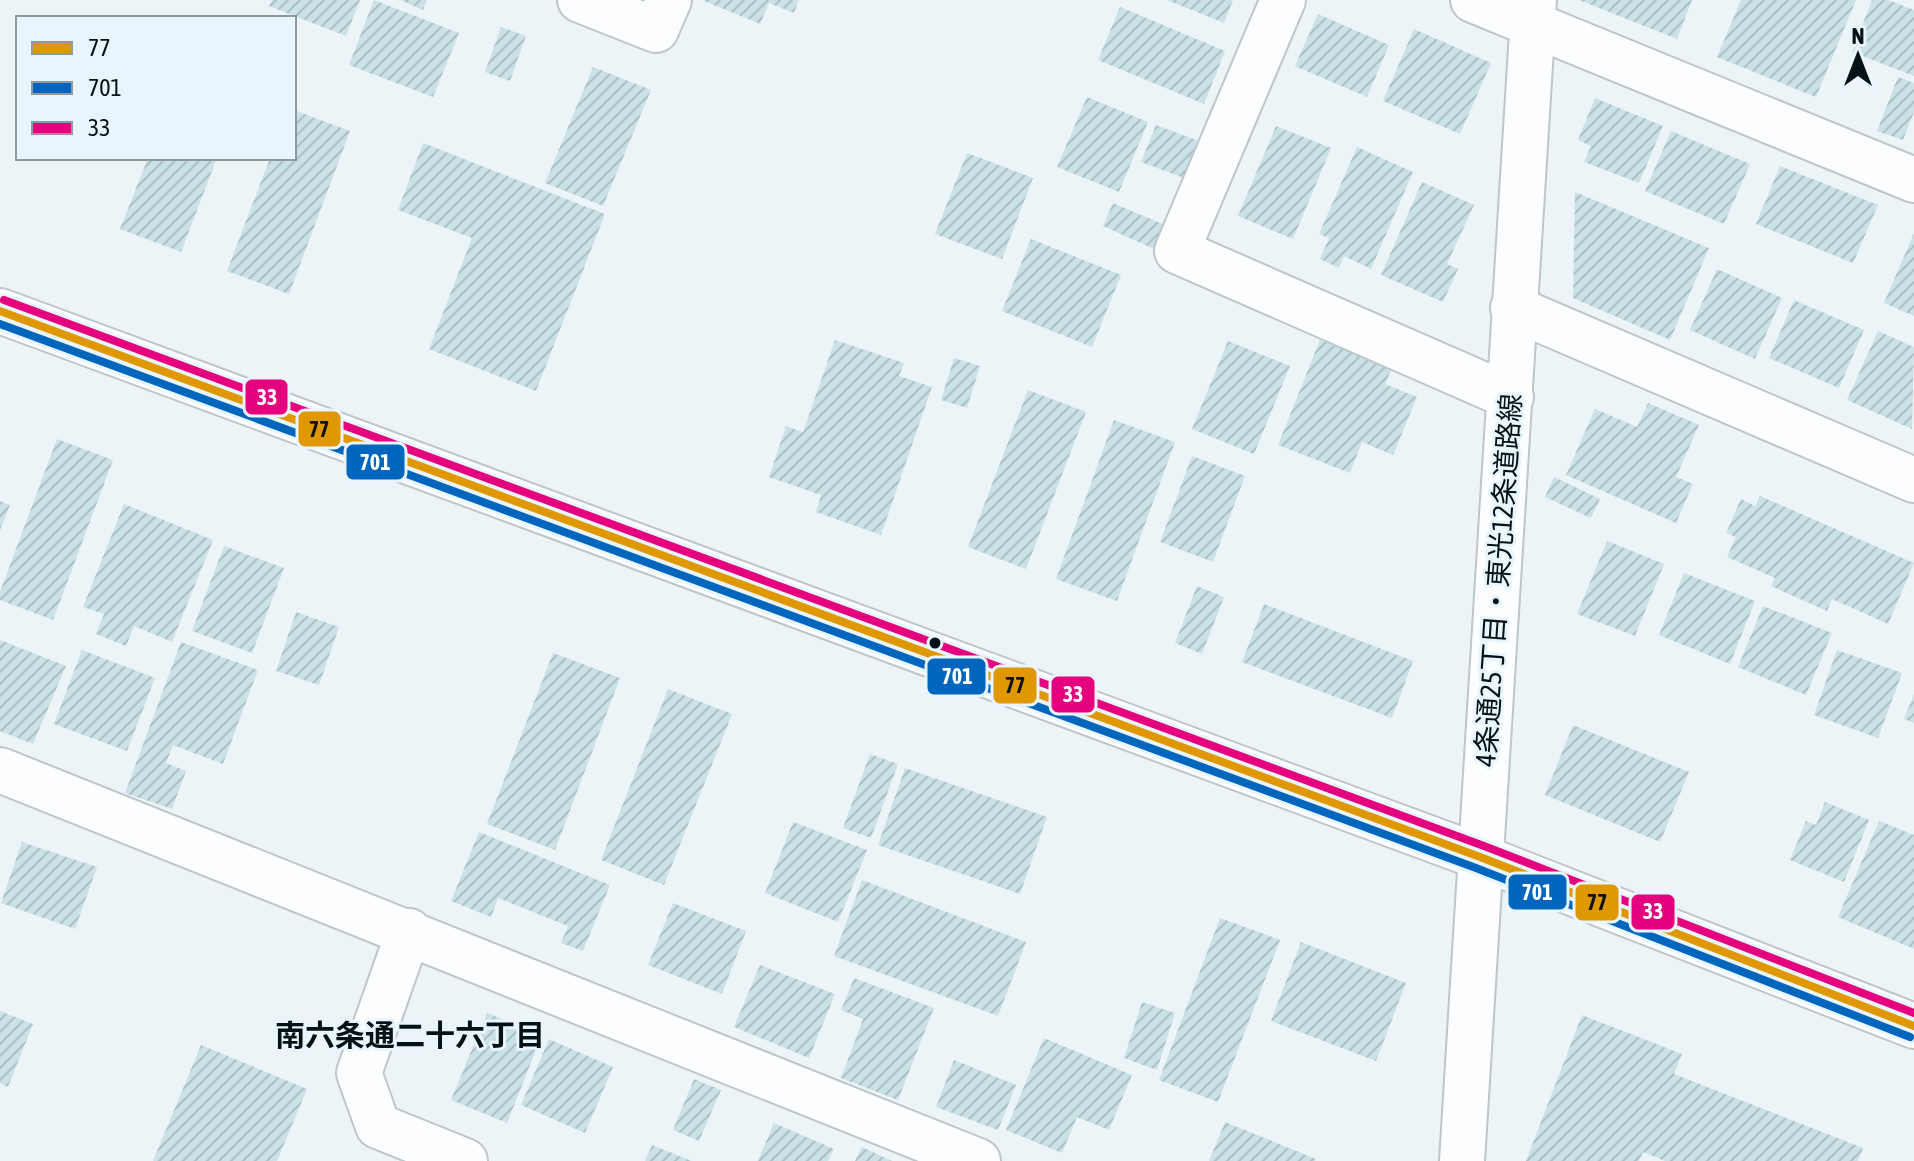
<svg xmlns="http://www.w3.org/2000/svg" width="1914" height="1161" font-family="'Asap Condensed','Noto Sans JP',sans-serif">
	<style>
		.building { fill: url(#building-hatch) }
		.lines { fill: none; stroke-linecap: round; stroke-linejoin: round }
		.minor-casing { stroke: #bec6cb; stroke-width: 48 }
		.minor { stroke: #fcfdfe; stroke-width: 44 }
		.bus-1-casing { stroke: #e9f5fc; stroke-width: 14 }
		.bus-2-casing { stroke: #e9f5fc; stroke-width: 14 }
		.bus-3-casing { stroke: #e9f5fc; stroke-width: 14 }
		.bus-1 { stroke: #df9702; stroke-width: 8 }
		.bus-2 { stroke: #0065bd; stroke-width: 8 }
		.bus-3 { stroke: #e5007d; stroke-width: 8 }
		.bus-dot { fill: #061117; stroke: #e9f5fc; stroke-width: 3 }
		.labels { text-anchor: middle; stroke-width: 6; stroke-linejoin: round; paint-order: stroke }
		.street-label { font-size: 28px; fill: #061117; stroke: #e9f5fc }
		.neighbourhood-label { font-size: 30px; font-weight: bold; fill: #061117; stroke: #e9f5fc }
		.line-badge { stroke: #e9f5fc; stroke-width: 3 }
		.badge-label { font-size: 22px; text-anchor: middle; font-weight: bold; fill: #fff }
		.pale-badge-label { font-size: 22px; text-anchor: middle; font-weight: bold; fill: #111 }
	</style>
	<defs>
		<pattern id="building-hatch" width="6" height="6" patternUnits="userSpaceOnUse" patternTransform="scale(2)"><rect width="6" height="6" fill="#cae1e6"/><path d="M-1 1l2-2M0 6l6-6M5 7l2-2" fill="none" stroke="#acc0c5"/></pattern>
	</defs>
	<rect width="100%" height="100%" fill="#edf4f8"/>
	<g class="building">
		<polygon points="272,0 360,0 346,36 269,6"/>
		<polygon points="374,0 459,33 433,97 349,65"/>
		<polygon points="400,0 427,0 423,10"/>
		<polygon points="702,0 799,0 794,13 769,3 760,24"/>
		<polygon points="1167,0 1233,0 1224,23"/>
		<polygon points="1579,0 1692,0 1677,39"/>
		<polygon points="1741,0 1856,0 1816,97 1717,57"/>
		<polygon points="1872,0 1888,0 1914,10 1914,76 1852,52"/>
		<polygon points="1120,7 1225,51 1204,104 1098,60"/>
		<polygon points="1318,14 1389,45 1367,97 1295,66"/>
		<polygon points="501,27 526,36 510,81 485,72"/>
		<polygon points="1414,29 1491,63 1460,134 1383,101"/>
		<polygon points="593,67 651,90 603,206 545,183"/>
		<polygon points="1898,77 1914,83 1914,112 1903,140 1877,131"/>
		<polygon points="1087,97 1148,122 1119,192 1057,167"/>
		<polygon points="1595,98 1663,126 1639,183 1584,162 1591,146 1578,140"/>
		<polygon points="294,110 350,131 289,294 227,271 270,158 294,158"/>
		<polygon points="1156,125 1199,141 1184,178 1141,162"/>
		<polygon points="1276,126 1331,148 1293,239 1238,216"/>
		<polygon points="1671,131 1750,164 1724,224 1645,191"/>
		<polygon points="423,143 605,214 536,391 429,349 472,238 398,210"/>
		<polygon points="1357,147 1413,172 1371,269 1344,256 1339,268 1320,259 1329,238 1319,234"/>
		<polygon points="967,153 1033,178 1002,259 935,234"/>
		<polygon points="148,158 217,158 181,252 120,229"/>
		<polygon points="1780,166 1878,205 1853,263 1756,224"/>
		<polygon points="1422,182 1474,205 1447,264 1458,269 1443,302 1381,275"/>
		<polygon points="1575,192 1709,248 1670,340 1573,298"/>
		<polygon points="1113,203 1165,225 1154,249 1103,226"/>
		<polygon points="1914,233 1914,316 1884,303"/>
		<polygon points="1031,239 1121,275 1092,347 1002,311"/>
		<polygon points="1717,269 1782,298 1755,359 1690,330"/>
		<polygon points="1794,300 1864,330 1839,388 1769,358"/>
		<polygon points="1878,331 1914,347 1912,429 1847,400"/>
		<polygon points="835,340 904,363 899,376 932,387 881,535 816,512 821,495 769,477 786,426 803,432"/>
		<polygon points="1320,340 1392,368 1385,384 1417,397 1393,455 1362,442 1350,473 1278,445"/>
		<polygon points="1228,341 1290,366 1254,454 1192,429"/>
		<polygon points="954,358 980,366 967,408 941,400"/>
		<polygon points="1028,390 1086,412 1026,569 968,547"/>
		<polygon points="1648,403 1699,425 1676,477 1693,484 1676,523 1566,475 1595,409 1637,427"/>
		<polygon points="1114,420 1175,442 1117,601 1056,579"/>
		<polygon points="57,439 113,460 53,620 0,600 0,592"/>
		<polygon points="1192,456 1245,476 1213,562 1160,542"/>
		<polygon points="1554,477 1600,499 1591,518 1545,497"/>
		<polygon points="1760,496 1914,563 1888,624 1832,599 1827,611 1771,586 1775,578 1727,557 1736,537 1726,533 1741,499 1755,506"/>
		<polygon points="0,501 10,505 0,530"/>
		<polygon points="124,504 213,540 172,642 134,626 126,646 96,634 104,614 83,607"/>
		<polygon points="1607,541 1664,564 1635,636 1577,614"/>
		<polygon points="224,546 284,568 252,653 192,631"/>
		<polygon points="1684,573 1755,601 1730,664 1659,635"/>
		<polygon points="1197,586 1224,597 1202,654 1175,643"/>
		<polygon points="1264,604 1413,661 1392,718 1242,662"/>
		<polygon points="1763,606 1832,633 1806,695 1738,667"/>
		<polygon points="296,612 339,627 319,685 276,671"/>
		<polygon points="0,640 66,666 33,744 0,731"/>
		<polygon points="181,642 258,670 223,764 173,745 166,763 186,771 172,809 125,793"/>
		<polygon points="82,650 155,678 127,751 54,724"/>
		<polygon points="1837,650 1902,673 1878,738 1814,715"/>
		<polygon points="553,653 620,678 555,850 487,824"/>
		<polygon points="668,689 732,714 664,885 601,860"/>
		<polygon points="1914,694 1914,723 1904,719"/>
		<polygon points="1573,725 1689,772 1660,842 1545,795"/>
		<polygon points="870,754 898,764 871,838 843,828"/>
		<polygon points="905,768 1047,817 1020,894 878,845"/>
		<polygon points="1825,802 1869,820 1844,882 1790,860 1806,821 1816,825"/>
		<polygon points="1879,821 1914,835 1914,949 1838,917"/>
		<polygon points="793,822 867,850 838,922 765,893"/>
		<polygon points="479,832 610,885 583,951 561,943 568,926 498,898 491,917 451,901"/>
		<polygon points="22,842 97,867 75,929 1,903"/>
		<polygon points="862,880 1026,942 998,1016 834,956"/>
		<polygon points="673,903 746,931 722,994 648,965"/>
		<polygon points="1220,918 1280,940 1218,1102 1159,1080"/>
		<polygon points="1301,942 1406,983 1376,1061 1271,1021"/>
		<polygon points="760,965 835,994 809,1058 734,1027"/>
		<polygon points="854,978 934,1008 898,1100 841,1078 863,1019 841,1010"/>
		<polygon points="1142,1002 1175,1013 1157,1070 1124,1058"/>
		<polygon points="0,1011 33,1024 8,1087 0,1083"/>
		<polygon points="487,1013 542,1035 507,1123 451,1100"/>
		<polygon points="1582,1015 1682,1054 1674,1074 1863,1148 1858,1161 1665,1161 1643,1152 1639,1161 1526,1161"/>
		<polygon points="1044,1038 1132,1075 1109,1130 1077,1117 1062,1153 1006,1130"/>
		<polygon points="549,1039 613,1067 585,1133 521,1105"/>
		<polygon points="201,1045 307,1089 277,1161 153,1161"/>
		<polygon points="954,1060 1016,1085 998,1130 936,1107"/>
		<polygon points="694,1079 721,1090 699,1141 673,1130"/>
		<polygon points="1225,1122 1316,1159 1315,1161 1209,1161"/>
		<polygon points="774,1123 834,1149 828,1161 758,1161"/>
		<polygon points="652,1145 692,1161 645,1161"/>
		<polygon points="862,1147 892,1161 855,1161"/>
	</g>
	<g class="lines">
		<g class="minor-casing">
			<g id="minor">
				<polyline points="580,0 656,30 669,0"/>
				<polyline points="1283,0 1177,251 1511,397"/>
				<polyline points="1473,0 1914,180"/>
				<polyline points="1513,308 1914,480"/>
				<polyline points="0,311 1480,857 1914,1026"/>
				<polyline points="0,770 978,1161"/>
				<polyline points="409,931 359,1073 378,1126 465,1161"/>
				<polyline points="1462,1161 1534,0"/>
			</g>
		</g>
		<use href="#minor" class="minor"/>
		<g class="bus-1-casing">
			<polyline id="bus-1" points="0,311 1480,857 1914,1026"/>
		</g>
		<g class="bus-2-casing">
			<polyline id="bus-2" points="0,324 1476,868 1910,1037"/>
		</g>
		<g class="bus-3-casing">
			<polyline id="bus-3" points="4,300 1484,846 1914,1013"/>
		</g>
		<use href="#bus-1" class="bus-1"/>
		<use href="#bus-2" class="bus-2"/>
		<use href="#bus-3" class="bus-3"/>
	</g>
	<circle class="bus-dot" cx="935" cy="643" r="7"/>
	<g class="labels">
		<g class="street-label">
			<text transform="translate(1498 580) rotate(-86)" y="10">4条通25丁目・東光12条道路線</text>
		</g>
		<g class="neighbourhood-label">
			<text x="410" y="1046">南六条通二十六丁目</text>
		</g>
	</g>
	<g class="line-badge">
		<rect x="244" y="378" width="45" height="38" rx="8" fill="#e5007d"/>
		<rect x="297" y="410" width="45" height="38" rx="8" fill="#df9702"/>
		<rect x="345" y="443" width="61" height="38" rx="8" fill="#0065bd"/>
		<rect x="926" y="657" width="61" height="39" rx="8" fill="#0065bd"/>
		<rect x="992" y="666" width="46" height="39" rx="8" fill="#df9702"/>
		<rect x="1050" y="675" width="46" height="39" rx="8" fill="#e5007d"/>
		<rect x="1507" y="873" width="61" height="38" rx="8" fill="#0065bd"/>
		<rect x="1574" y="883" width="46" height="39" rx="8" fill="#df9702"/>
		<rect x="1630" y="893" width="46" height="38" rx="8" fill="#e5007d"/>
	</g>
	<g class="badge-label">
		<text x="267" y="405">33</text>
		<text x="375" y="470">701</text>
		<text x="957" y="684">701</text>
		<text x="1073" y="702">33</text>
		<text x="1537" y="900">701</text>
		<text x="1653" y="919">33</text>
	</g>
	<g class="pale-badge-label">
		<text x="319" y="437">77</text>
		<text x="1015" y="693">77</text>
		<text x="1597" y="910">77</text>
	</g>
	<rect x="16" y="16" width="280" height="144" fill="#e9f5fc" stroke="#8e9aa0" stroke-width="2"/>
	<rect x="32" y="42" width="40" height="12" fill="#df9702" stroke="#8e9aa0" stroke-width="2"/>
	<text x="88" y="56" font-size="24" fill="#061117">77</text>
	<rect x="32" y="82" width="40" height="12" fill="#0065bd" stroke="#8e9aa0" stroke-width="2"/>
	<text x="88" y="96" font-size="24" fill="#061117">701</text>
	<rect x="32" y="122" width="40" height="12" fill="#e5007d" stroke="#8e9aa0" stroke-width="2"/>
	<text x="88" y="136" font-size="24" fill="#061117">33</text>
	<g transform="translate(1858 56)" stroke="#e9f5fc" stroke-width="6" paint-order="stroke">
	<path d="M0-6L14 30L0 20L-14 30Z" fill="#061117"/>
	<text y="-12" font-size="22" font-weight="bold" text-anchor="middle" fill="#061117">N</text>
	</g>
</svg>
